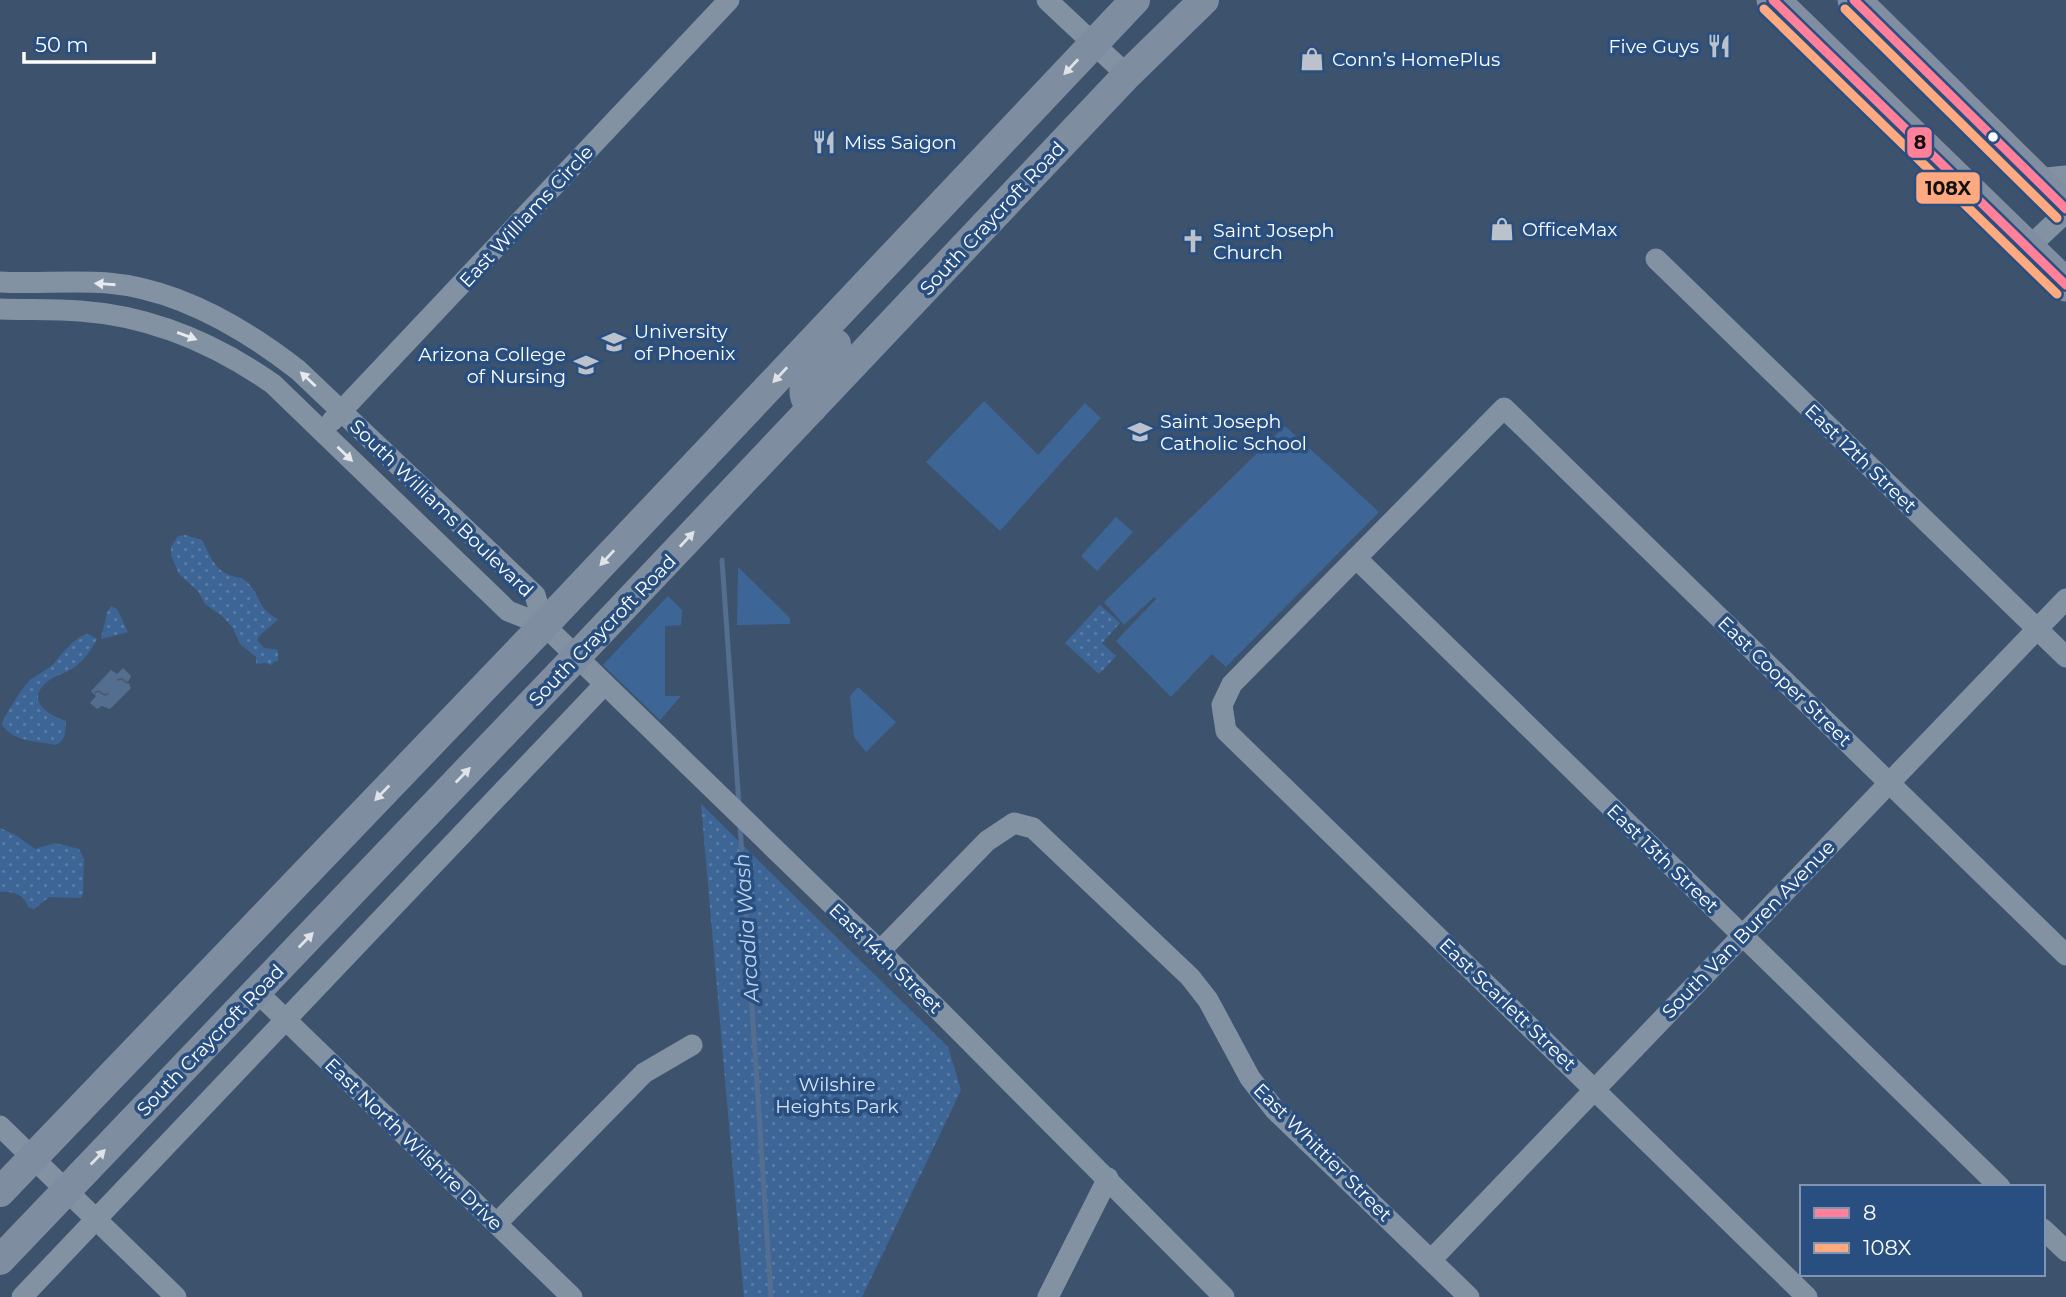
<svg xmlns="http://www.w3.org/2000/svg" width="2066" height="1297" font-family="Montserrat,sans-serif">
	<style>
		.green { fill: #3d6697 }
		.park { fill: url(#park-dots) }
		.water { fill: url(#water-ripples) }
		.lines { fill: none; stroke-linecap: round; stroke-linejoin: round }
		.stream { stroke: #546e90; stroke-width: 5 }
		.street { stroke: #8392a3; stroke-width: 21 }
		.secondary { stroke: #7e8d9f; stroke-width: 30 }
		.primary { stroke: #818ea1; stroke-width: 33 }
		.bus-1-casing { stroke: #294f81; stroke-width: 14 }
		.bus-2-casing { stroke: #294f81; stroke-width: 14 }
		.bus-1 { stroke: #ff8098; stroke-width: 9 }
		.bus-2 { stroke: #ffa980; stroke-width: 9 }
		.oneway { fill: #dfe2e7 }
		.oneway2 { fill: #e6e9ed }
		.bus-dot { fill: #fff; stroke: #294f81; stroke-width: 2.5 }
		.labels { text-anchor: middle; stroke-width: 7; stroke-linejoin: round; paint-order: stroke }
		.poi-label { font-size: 19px; fill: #fff; stroke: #294f81; text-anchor: start }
		.street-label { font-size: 19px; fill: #fff; stroke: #294f81 }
		.park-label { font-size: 19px; fill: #d4e3f5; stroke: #294f81 }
		.water-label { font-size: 21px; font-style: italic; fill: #bcd3ed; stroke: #294f81 }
		.line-badge { stroke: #294f81; stroke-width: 2.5 }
		.pale-badge-label { font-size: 19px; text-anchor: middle; font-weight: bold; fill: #111 }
	</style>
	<defs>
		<pattern id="park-dots" width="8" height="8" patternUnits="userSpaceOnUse" patternTransform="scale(1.75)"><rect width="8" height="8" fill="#3d6697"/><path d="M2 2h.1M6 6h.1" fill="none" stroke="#5a7da7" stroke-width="1.8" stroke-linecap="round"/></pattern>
		<pattern id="water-ripples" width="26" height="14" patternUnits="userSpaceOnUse" patternTransform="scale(1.75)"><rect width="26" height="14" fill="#546e90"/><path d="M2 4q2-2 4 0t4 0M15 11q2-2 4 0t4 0" fill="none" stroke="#4f5864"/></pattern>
	</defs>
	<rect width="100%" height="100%" fill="#3d526d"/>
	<g class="green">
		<polygon points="984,401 1038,455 1085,403 1101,418 1000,531 926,462"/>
		<polygon points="1285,426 1379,512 1226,667 1212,654 1171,697 1116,641 1156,599 1154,597 1124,625 1104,602"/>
		<polygon points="1116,517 1133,532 1097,571 1081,556"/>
		<polygon points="738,567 790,618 790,624 737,625"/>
		<polygon points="668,596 682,610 681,625 665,626 665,696 681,696 660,720 603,665"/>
		<polygon points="858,687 896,722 866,752 854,737 850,696"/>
	</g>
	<g class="park">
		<path d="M 185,535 L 202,540 C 209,553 214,569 229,575 C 238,578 243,577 249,584 C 261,597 258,610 278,619 C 272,626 259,634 257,640 L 264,648 L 278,650 L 278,661 L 273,662 L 272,665 L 265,663 L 256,664 L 256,657 L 240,644 L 233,628 L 222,616 L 205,604 L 198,591 L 179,574 L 171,555 L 171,547 L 178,536 Z"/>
		<polygon points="1100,605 1120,623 1102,643 1116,656 1099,674 1065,643"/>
		<polygon points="111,606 117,609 128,632 101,639 107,613"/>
		<path d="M 86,634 L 90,635 L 97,639 C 91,650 86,658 76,666 C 69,672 59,674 51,679 C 24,697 44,714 66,721 C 65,732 66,740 56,745 C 37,741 12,742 2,724 C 4,716 25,684 31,679 C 38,674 48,670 54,663 C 63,653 72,640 86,634 Z"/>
		<polygon points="701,804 948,1047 961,1090 862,1297 744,1297"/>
		<path d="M 0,828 L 17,836 L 35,849 L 55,843 L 79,849 L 84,859 L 83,894 L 81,898 L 49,897 L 34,909 L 28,907 C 24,894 13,891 0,892 Z"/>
	</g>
	<polygon class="water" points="123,668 131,676 128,682 131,688 110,709 102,706 97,709 90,703 96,696 91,691 111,670 117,674"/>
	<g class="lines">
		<g class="stream">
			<polyline points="722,560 739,805"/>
			<polyline points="740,825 771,1297"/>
		</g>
		<g class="street">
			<polyline points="1047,0 1127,75"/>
			<polyline points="2036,179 2066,176"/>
			<polyline points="2028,248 2066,212"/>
			<polyline points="1656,259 2066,657"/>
			<path d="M 0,282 C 36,284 72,280 108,283 C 177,289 244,328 298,370 L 535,595 L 544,625 L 508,611 L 273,384 C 216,344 151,316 80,311 C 54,309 27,310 0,309"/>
			<polyline points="332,421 729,0"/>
			<polyline points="1356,558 2000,1187"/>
			<polyline points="544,625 880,951 1224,1297"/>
			<polyline points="880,951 987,841 1014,823 1033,828 1190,977 1208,1000 1250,1078 1275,1110 1469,1297"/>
			<polyline points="256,991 572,1297"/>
			<polyline points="0,1126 176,1297"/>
			<polyline points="497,1223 644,1073 692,1045"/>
			<polyline points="2043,1229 2066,1251"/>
			<polyline points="1431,1260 2066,599"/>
			<polyline points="22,1297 604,685"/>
			<polyline points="1048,1297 1108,1178"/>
			<polyline points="1807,1297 1226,731 1222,705 1232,684 1504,408 2066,955"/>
		</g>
		<g class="secondary">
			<path d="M 812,408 C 791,385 820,361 836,344"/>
			<polyline points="0,1192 544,625 1135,0"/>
			<polyline points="0,1260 577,656 1127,75 1204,0"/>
		</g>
		<g class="primary">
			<polyline points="1773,0 2066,285"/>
			<polyline points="1854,0 2066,209"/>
		</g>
		<g class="bus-1-casing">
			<g id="bus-1">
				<polyline points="1773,0 2066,285"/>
				<polyline points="1854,0 2066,209"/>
			</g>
		</g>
		<g class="bus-2-casing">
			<g id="bus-2">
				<polyline points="1764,9 2057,294"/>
				<polyline points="1845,9 2057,218"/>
			</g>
		</g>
		<use href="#bus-1" class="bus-1"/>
		<use href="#bus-2" class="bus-2"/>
	</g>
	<defs><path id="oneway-solid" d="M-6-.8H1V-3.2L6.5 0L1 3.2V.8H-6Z" transform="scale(1.75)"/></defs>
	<g class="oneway">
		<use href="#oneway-solid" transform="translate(1071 67) rotate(133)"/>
		<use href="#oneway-solid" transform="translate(780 375) rotate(133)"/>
		<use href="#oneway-solid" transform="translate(687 539) rotate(-47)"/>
		<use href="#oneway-solid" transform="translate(607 558) rotate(133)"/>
		<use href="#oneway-solid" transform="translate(463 775) rotate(-46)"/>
		<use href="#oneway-solid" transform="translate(382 793) rotate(134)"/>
		<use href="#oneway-solid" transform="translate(306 940) rotate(-46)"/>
		<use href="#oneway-solid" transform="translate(98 1157) rotate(-46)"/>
	</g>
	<g class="oneway2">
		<use href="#oneway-solid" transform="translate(105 284) rotate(-176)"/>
		<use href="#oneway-solid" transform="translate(187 336) rotate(20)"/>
		<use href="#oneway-solid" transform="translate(308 379) rotate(-137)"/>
		<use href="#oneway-solid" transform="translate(345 454) rotate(44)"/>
	</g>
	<defs>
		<g id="restaurant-bare" transform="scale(1.89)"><path d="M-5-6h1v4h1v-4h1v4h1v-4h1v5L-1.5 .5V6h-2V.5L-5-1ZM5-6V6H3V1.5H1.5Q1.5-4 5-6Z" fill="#bbc2cc" stroke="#294f81" stroke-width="2.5" paint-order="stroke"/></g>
		<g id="shop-bare" transform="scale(1.89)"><path d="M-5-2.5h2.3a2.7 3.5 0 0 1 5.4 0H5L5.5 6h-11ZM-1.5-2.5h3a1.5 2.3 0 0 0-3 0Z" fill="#bbc2cc" stroke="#294f81" stroke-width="2.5" paint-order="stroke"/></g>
		<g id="church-bare" transform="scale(1.89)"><path d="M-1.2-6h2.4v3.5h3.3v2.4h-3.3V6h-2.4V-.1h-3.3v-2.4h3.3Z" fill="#bbc2cc" stroke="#294f81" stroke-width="2.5" paint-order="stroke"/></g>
		<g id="university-bare" transform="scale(1.89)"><path d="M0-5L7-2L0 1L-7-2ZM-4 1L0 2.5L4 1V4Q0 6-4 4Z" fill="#bbc2cc" stroke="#294f81" stroke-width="2.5" paint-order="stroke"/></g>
		<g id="school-bare" transform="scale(1.89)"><path d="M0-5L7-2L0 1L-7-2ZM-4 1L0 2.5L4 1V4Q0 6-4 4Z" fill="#bbc2cc" stroke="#294f81" stroke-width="2.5" paint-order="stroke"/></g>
	</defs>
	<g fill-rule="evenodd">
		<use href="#restaurant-bare" x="1719" y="46"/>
		<use href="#shop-bare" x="1312" y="59"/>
		<use href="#restaurant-bare" x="824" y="142"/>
		<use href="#shop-bare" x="1502" y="229"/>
		<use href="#church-bare" x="1193" y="241"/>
		<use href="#university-bare" x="614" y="342"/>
		<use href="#school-bare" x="586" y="365"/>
		<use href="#school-bare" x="1140" y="432"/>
	</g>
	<circle class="bus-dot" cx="1993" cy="137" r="6"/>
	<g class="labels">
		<g class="poi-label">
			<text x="1699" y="53" text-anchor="end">Five Guys</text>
			<text x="1332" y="66">Conn’s HomePlus</text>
			<text x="844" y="149">Miss Saigon</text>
			<text x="1522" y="236">OfficeMax</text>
			<text x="1213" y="237">Saint Joseph<tspan x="1213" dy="22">Church</tspan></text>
			<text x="634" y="338">University<tspan x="634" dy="22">of Phoenix</tspan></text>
			<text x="566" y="361" text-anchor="end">Arizona College<tspan x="566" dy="22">of Nursing</tspan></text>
			<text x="1160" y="428">Saint Joseph<tspan x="1160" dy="22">Catholic School</tspan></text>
		</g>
		<g class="street-label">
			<text transform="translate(526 216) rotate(-47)" y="7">East Williams Circle</text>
			<text transform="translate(992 218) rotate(-47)" y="7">South Craycroft Road</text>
			<text transform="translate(1861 458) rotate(44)" y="7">East 12th Street</text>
			<text transform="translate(442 508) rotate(44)" y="7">South Williams Boulevard</text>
			<text transform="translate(602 630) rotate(-46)" y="7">South Craycroft Road</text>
			<text transform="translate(1785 681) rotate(44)" y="7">East Cooper Street</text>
			<text transform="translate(1663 858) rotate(44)" y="7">East 13th Street</text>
			<text transform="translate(1748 929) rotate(-46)" y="7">South Van Buren Avenue</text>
			<text transform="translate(886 958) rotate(44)" y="7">East 14th Street</text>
			<text transform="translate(1508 1004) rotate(44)" y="7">East Scarlett Street</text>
			<text transform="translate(210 1040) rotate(-46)" y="7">South Craycroft Road</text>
			<text transform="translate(414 1144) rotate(44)" y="7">East North Wilshire Drive</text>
			<text transform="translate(1323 1152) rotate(45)" y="7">East Whittier Street</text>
		</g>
		<g class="park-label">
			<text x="837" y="1091">Wilshire<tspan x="837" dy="22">Heights Park</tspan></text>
		</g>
		<g class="water-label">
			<text transform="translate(747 928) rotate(-94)" y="7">Arcadia Wash</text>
		</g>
	</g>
	<g class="line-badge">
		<rect x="1906" y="126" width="27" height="33" rx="7" fill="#ff8098"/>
		<rect x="1915" y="171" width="66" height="34" rx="7" fill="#ffa980"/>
	</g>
	<g class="pale-badge-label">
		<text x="1920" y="149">8</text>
		<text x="1948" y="195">108X</text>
	</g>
	<rect x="1800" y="1185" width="245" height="91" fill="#294f81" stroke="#7f95b3" stroke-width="2"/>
	<rect x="1814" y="1208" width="35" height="10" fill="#ff8098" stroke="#7f95b3" stroke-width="2"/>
	<text x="1863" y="1220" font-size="21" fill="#ffffff">8</text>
	<rect x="1814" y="1243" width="35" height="10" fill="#ffa980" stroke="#7f95b3" stroke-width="2"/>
	<text x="1863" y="1255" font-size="21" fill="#ffffff">108X</text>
	<path d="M24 52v10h130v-10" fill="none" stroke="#ffffff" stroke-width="3.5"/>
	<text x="35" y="52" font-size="21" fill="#ffffff" stroke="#294f81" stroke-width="5" paint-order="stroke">50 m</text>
</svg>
